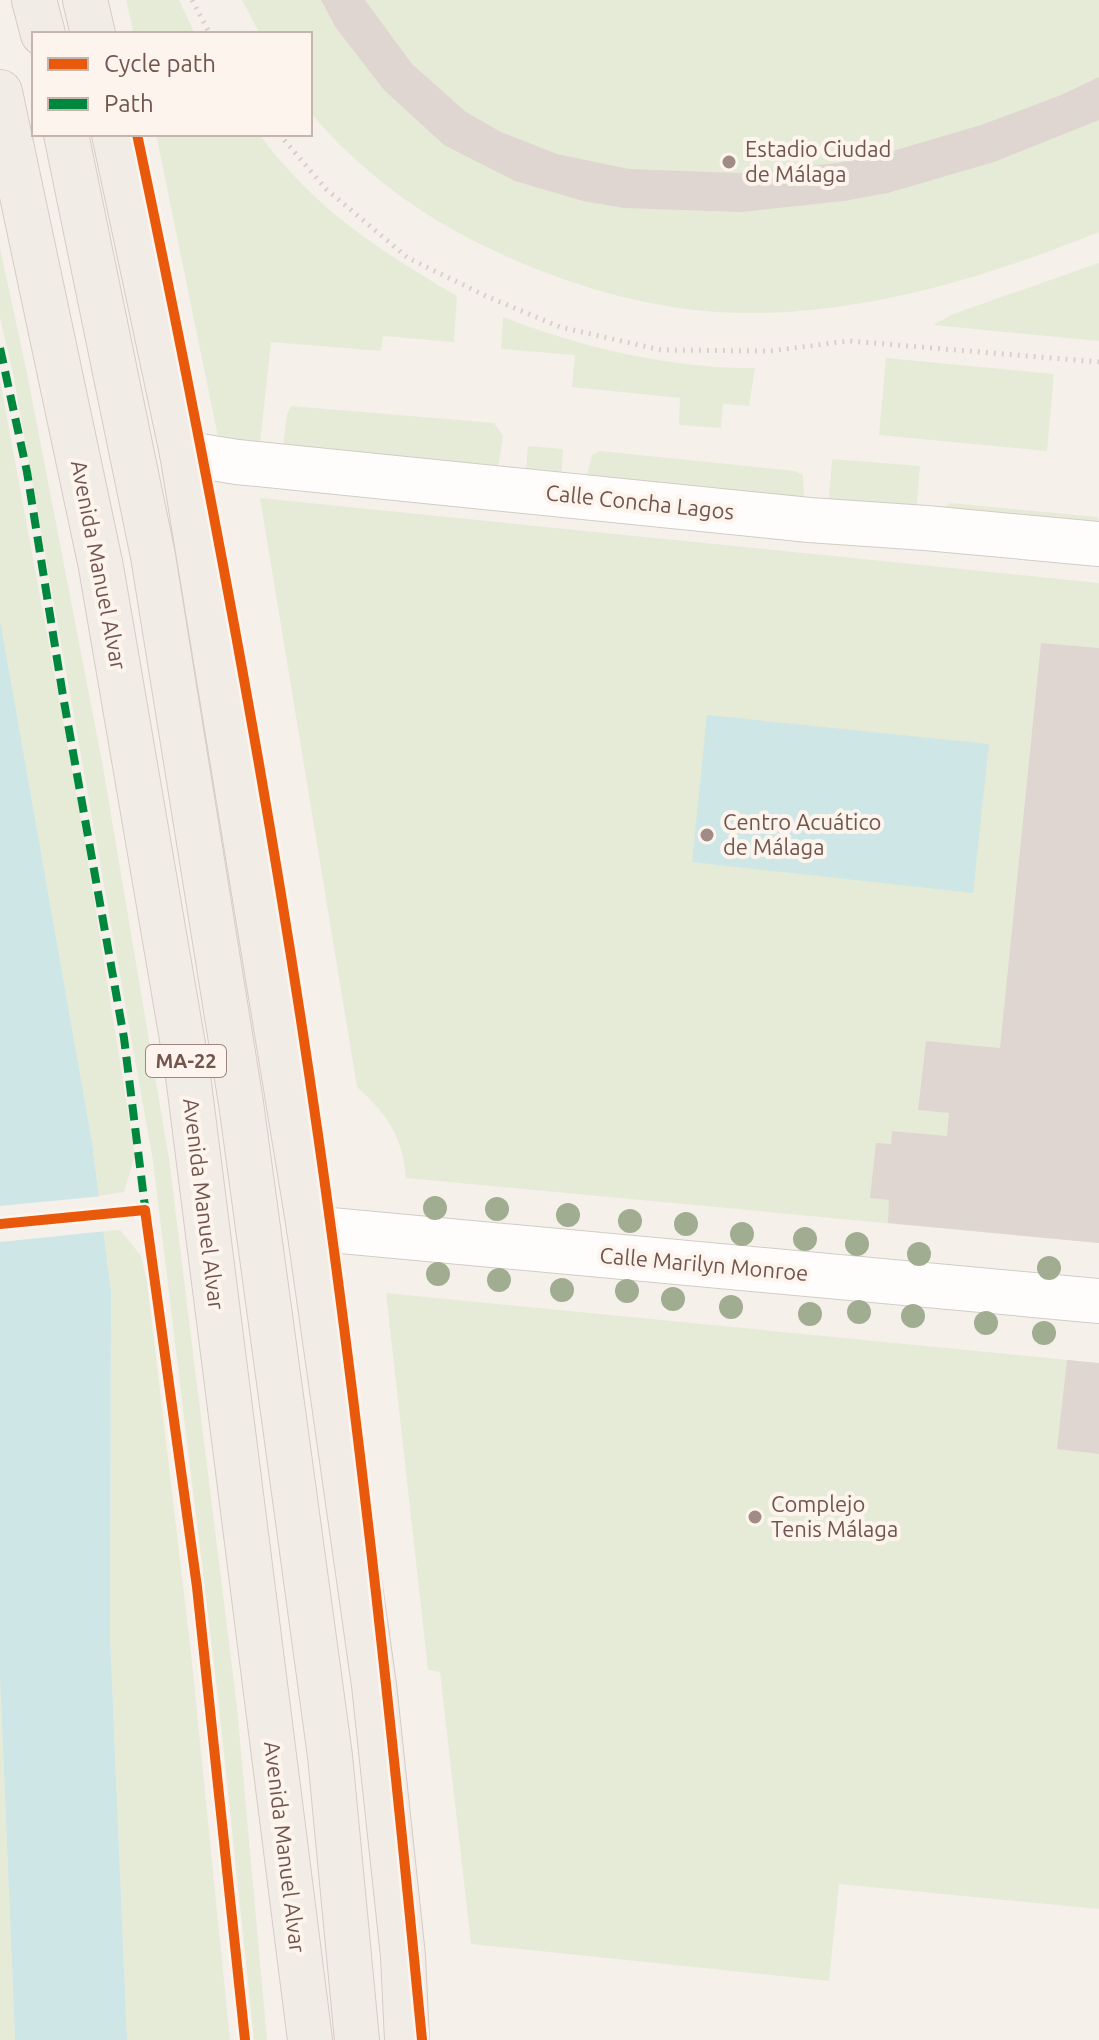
<svg xmlns="http://www.w3.org/2000/svg" width="1099" height="2040" font-family="Ubuntu,sans-serif">
	<style>
		.green { fill: #e6ebd7 }
		.water { fill: #cee6e5 }
		.pier { fill: #f6f0eb }
		.building { fill: #dfd6d1 }
		.lines { fill: none; stroke-linecap: round; stroke-linejoin: round }
		.street-casing { stroke: #d3ccc6; stroke-width: 46 }
		.primary-casing { stroke: #d5cbc7; stroke-width: 46 }
		.path { stroke: #d9d0ce; stroke-width: 5; stroke-dasharray: 2 6; stroke-linecap: butt }
		.street { stroke: #fefdfc; stroke-width: 44 }
		.primary { stroke: #f1ece6; stroke-width: 44 }
		.quiet { stroke: #00873e; stroke-width: 8; stroke-dasharray: 16 8; stroke-linecap: butt }
		.cycleway-casing { stroke: #fdf5ed; stroke-width: 15 }
		.cycleway { stroke: #e8590c; stroke-width: 10 }
		.tree { fill: #a1ad91 }
		.poi-dot { fill: #a08c85; stroke: #fdf5ed; stroke-width: 3 }
		.labels { text-anchor: middle; stroke-width: 8; stroke-linejoin: round; paint-order: stroke }
		.shield { fill: #fdf5ed; stroke: #9c867e; stroke-width: 2 }
		.shield-label { font-size: 20px; font-weight: bold; fill: #72564e }
		.poi-label { font-size: 22px; fill: #72564e; stroke: #fdf5ed; text-anchor: start }
		.street-label { font-size: 22px; fill: #72564e; stroke: #fdf5ed }
	</style>
	<rect width="100%" height="100%" fill="#f6f0eb"/>
	<g class="green">
		<polygon points="126,0 179,0 195,34 134,34"/>
		<path d="M 242,0 L 1099,0 L 1099,232 C 987,277 864,315 741,313 C 658,312 572,287 497,252 C 426,220 360,172 310,112 L 310,34 L 260,34 Z"/>
		<path d="M 156,134 L 259,134 C 315,209 378,250 457,296 L 454,342 L 383,336 L 381,351 L 271,342 L 260,443 L 218,437 Z"/>
		<polygon points="0,248 28,378 103,767 169,1159 237,1707 267,2040 254,2040 219,1706 153,1161 13,373 0,318"/>
		<polygon points="1099,263 1099,341 933,325 953,314"/>
		<path d="M 503,317 C 584,348 669,368 755,368 L 749,406 L 723,404 L 721,428 L 679,425 L 680,398 L 572,387 L 575,355 L 501,349 Z"/>
		<polygon points="886,358 1054,374 1047,451 879,435"/>
		<polygon points="0,380 81,818 135,1156 124,1192 99,1196 92,1142 0,619"/>
		<polygon points="291,406 494,423 503,436 497,474 283,446 287,414"/>
		<polygon points="528,446 563,449 561,480 525,477"/>
		<polygon points="600,451 795,471 803,475 804,498 591,484 587,475 592,455"/>
		<polygon points="832,459 920,466 916,517 828,509"/>
		<path d="M 260,498 L 1099,583 L 1099,1243 L 406,1178 C 403,1137 387,1114 357,1087 Z"/>
		<polygon points="951,503 1098,517 1099,533 942,515 944,507"/>
		<polygon points="120,1230 141,1256 147,1281 191,1653 230,2040 127,2040 110,1633 111,1292 103,1231"/>
		<polygon points="386,1293 1099,1363 1099,1909 839,1884 829,1981 471,1944 440,1672 428,1670"/>
		<polygon points="0,1677 15,2040 0,2040"/>
	</g>
	<g class="water">
		<polygon points="0,619 92,1142 111,1292 110,1633 127,2040 15,2040 0,1677"/>
		<polygon points="707,715 989,744 973,893 692,862"/>
	</g>
	<polygon class="pier" points="103,1196 107,1231 0,1242 0,1206"/>
	<g class="building">
		<polygon points="321,0 365,0 412,64 466,112 501,132 557,154 629,169 739,173 837,163 879,155 981,125 1061,95 1099,77 1099,120 994,162 888,193 844,201 741,212 624,208 583,201 515,181 444,145 384,90 336,28"/>
		<polygon points="1041,643 1099,648 1099,1243 888,1223 889,1200 870,1198 876,1143 891,1144 892,1131 947,1136 949,1113 918,1110 926,1041 1000,1048"/>
		<polygon points="1067,1360 1099,1363 1099,1454 1057,1449"/>
	</g>
	<g class="lines">
		<g class="street-casing">
			<g id="street">
				<polyline points="182,453 237,462 809,520 926,528 1099,544"/>
				<polyline points="309,1228 1099,1301"/>
			</g>
		</g>
		<g class="primary-casing">
			<g id="primary">
				<polyline points="34,0 43,34"/>
				<polyline points="85,0 93,34"/>
				<polyline points="0,92 101,567 187,1068 310,2040"/>
				<polyline points="66,134 153,556 241,1103 330,1756 357,2040"/>
				<polyline points="114,134 182,453 309,1228 374,1685 403,1956 407,2040"/>
			</g>
		</g>
		<g class="path">
			<polyline points="192,0 210,34"/>
			<polyline points="279,134 326,189 408,258 486,296 560,327 661,350 770,351 849,341 1099,362"/>
		</g>
		<use href="#street" class="street"/>
		<use href="#primary" class="primary"/>
		<polyline class="quiet" points="0,348 27,472 63,696 124,1038 146,1215"/>
		<g class="cycleway-casing">
			<g id="cycleway">
				<path d="M 137,134 C 207,466 270,799 318,1135 C 361,1435 393,1738 422,2040"/>
				<polyline points="0,1224 145,1210 197,1587 245,2040"/>
			</g>
		</g>
		<use href="#cycleway" class="cycleway"/>
	</g>
	<g class="tree">
		<circle cx="435" cy="1208" r="12"/>
		<circle cx="497" cy="1209" r="12"/>
		<circle cx="568" cy="1215" r="12"/>
		<circle cx="630" cy="1221" r="12"/>
		<circle cx="686" cy="1224" r="12"/>
		<circle cx="742" cy="1234" r="12"/>
		<circle cx="805" cy="1239" r="12"/>
		<circle cx="857" cy="1244" r="12"/>
		<circle cx="919" cy="1254" r="12"/>
		<circle cx="1049" cy="1268" r="12"/>
		<circle cx="438" cy="1274" r="12"/>
		<circle cx="499" cy="1280" r="12"/>
		<circle cx="562" cy="1290" r="12"/>
		<circle cx="627" cy="1291" r="12"/>
		<circle cx="673" cy="1299" r="12"/>
		<circle cx="731" cy="1307" r="12"/>
		<circle cx="859" cy="1312" r="12"/>
		<circle cx="810" cy="1314" r="12"/>
		<circle cx="913" cy="1316" r="12"/>
		<circle cx="986" cy="1323" r="12"/>
		<circle cx="1044" cy="1333" r="12"/>
	</g>
	<g class="poi-dot">
		<circle cx="729" cy="162" r="8"/>
		<circle cx="707" cy="835" r="8"/>
		<circle cx="755" cy="1517" r="8"/>
	</g>
	<g class="labels">
		<rect class="shield" x="146" y="1045" width="80" height="32" rx="6"/>
		<g class="shield-label">
			<text x="186" y="1068">MA-22</text>
		</g>
		<g class="poi-label">
			<text x="745" y="157">Estadio Ciudad<tspan x="745" dy="25">de Málaga</tspan></text>
			<text x="723" y="830">Centro Acuático<tspan x="723" dy="25">de Málaga</tspan></text>
			<text x="771" y="1512">Complejo<tspan x="771" dy="25">Tenis Málaga</tspan></text>
		</g>
		<g class="street-label">
			<text transform="translate(640 502) rotate(6)" y="8">Calle Concha Lagos</text>
			<text transform="translate(99 565) rotate(79)" y="8">Avenida Manuel Alvar</text>
			<text transform="translate(204 1204) rotate(83)" y="8">Avenida Manuel Alvar</text>
			<text transform="translate(704 1264) rotate(5)" y="8">Calle Marilyn Monroe</text>
			<text transform="translate(285 1847) rotate(83)" y="8">Avenida Manuel Alvar</text>
		</g>
	</g>
	<rect x="32" y="32" width="280" height="104" fill="#fdf5ed" stroke="#c5b5ad" stroke-width="2"/>
	<rect x="48" y="58" width="40" height="12" fill="#e8590c" stroke="#c5b5ad" stroke-width="2"/>
	<text x="104" y="72" font-size="24" fill="#72564e">Cycle path</text>
	<rect x="48" y="98" width="40" height="12" fill="#00873e" stroke="#c5b5ad" stroke-width="2"/>
	<text x="104" y="112" font-size="24" fill="#72564e">Path</text>
</svg>
